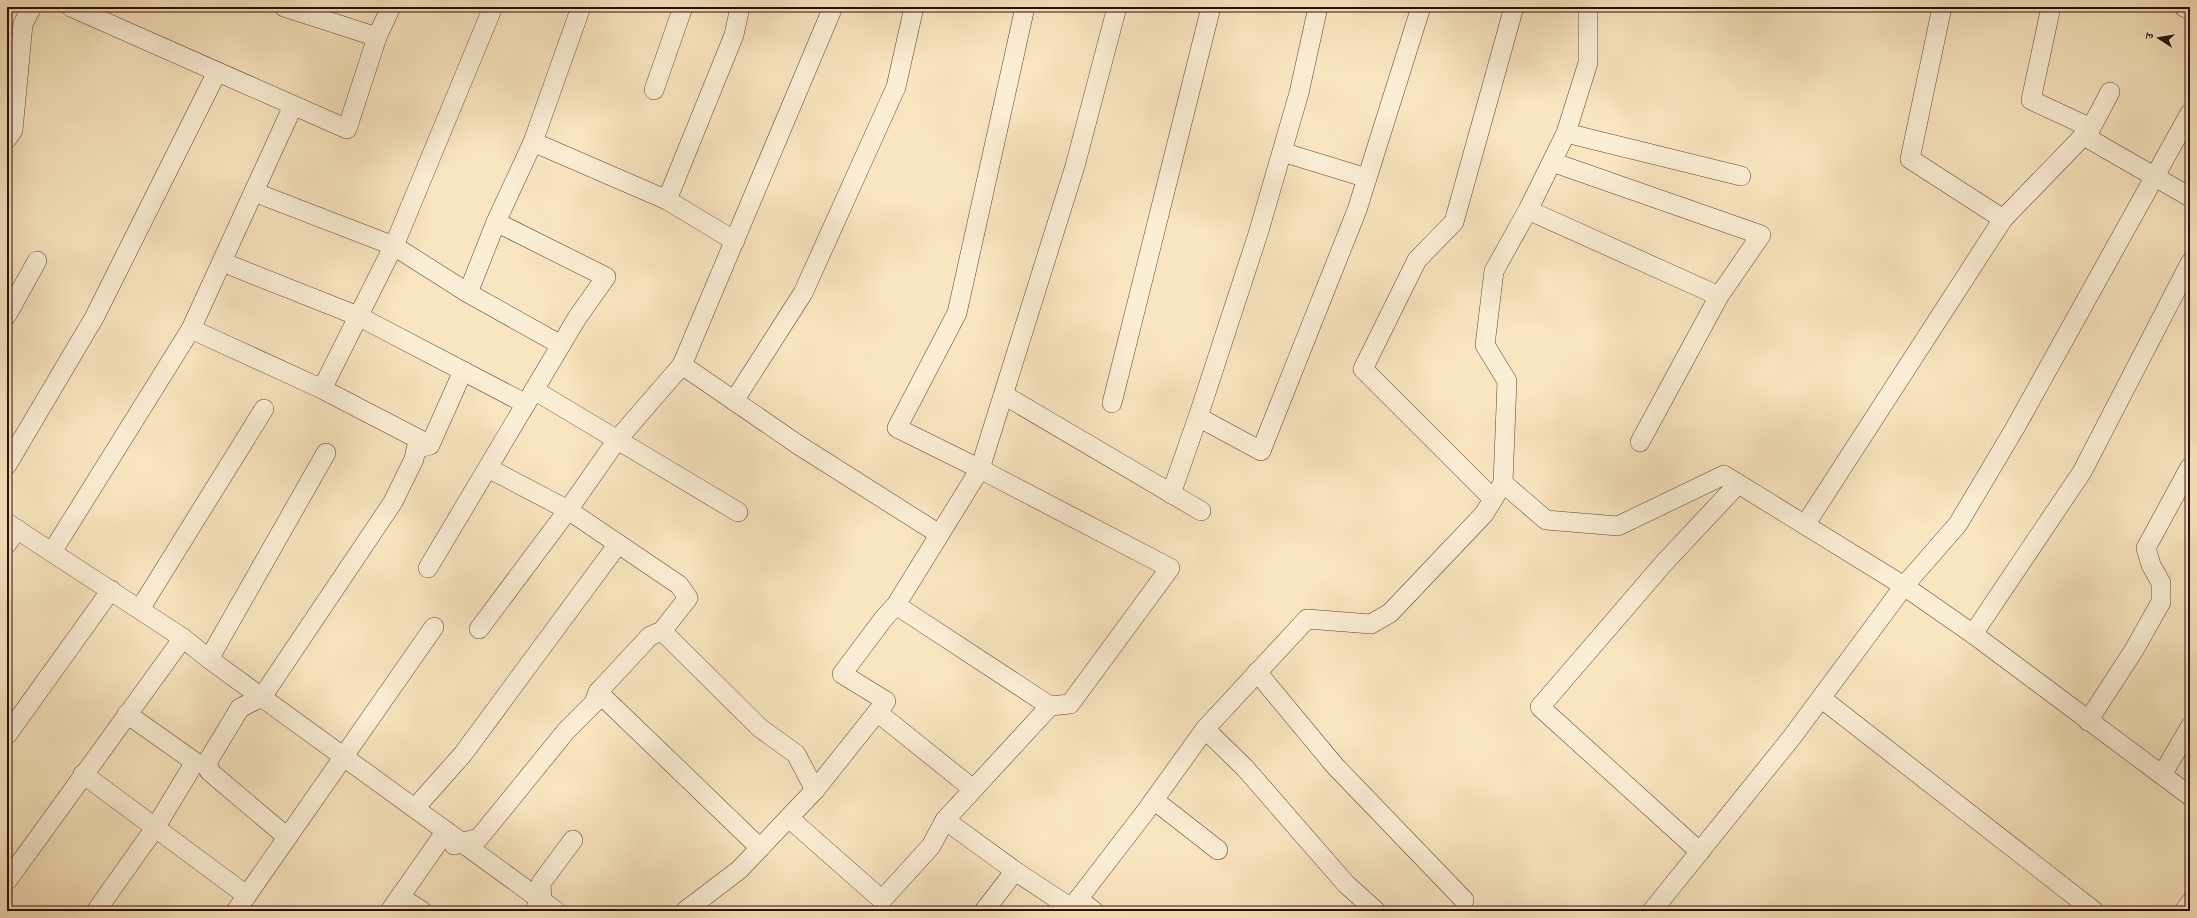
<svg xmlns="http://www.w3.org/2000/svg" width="2197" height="918" font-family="'EB Garamond','Noto Serif Devanagari',serif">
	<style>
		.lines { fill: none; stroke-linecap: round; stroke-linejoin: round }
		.minor-casing { stroke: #5e4230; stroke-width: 20 }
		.minor { stroke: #fbeed6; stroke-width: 19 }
	</style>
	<rect width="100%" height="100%" fill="#f9e5c0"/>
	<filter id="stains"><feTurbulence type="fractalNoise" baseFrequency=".005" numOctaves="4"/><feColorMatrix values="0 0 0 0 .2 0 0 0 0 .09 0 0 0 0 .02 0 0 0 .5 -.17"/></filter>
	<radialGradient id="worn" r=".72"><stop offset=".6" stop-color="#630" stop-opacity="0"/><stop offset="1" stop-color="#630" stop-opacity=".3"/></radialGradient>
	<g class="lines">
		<g class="minor-casing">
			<g id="minor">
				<polyline points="71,7 347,129 377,37 284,7"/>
				<polyline points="833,7 682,365 797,444 939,534"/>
				<polyline points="1318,7 1299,93 1258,234 1198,417 1261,451 1357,210 1421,7"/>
				<polyline points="1588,7 1588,63 1566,133 1528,210 1494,271 1485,345 1507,381 1503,483 1546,520 1618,526 1724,475 1904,586 1958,524 2015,428 2190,113"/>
				<polyline points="1942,7 1910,159 2003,219"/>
				<polyline points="2051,7 2031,100 2091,128"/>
				<polyline points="2184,7 2190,10"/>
				<polyline points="377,37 391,7"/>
				<polyline points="654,90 683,7"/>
				<polyline points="1566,133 1741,176"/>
				<polyline points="2084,136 2190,197"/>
				<polyline points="7,139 13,130 23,24 32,7"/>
				<polyline points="533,142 667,200 735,241"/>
				<polyline points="1282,152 1367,178"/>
				<polyline points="1552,162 1761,235 1719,296"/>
				<polyline points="254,192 394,246 468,293 561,345"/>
				<polyline points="667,200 734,35 740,7"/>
				<polyline points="1528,210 1719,296 1640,442"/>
				<polyline points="222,262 358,316 526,404"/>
				<polyline points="468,293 496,222 533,142 581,7"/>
				<polyline points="7,315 37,261"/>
				<polyline points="191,329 322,389"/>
				<polyline points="534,390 738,512"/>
				<polyline points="1004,395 1201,511"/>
				<polyline points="734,401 803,293 896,87 914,7"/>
				<polyline points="1112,403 1211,7"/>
				<polyline points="430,445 322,389 396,241 493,7"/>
				<polyline points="7,465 94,318 217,72"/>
				<polyline points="1171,494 1198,417"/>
				<polyline points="1493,499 1363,369 1417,260 1454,222 1514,7"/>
				<polyline points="7,523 183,638"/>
				<polyline points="1805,525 2003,219 2091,128 2110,92"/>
				<polyline points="7,544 17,529"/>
				<polyline points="52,552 191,329 293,106"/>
				<polyline points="428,568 577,318 606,277 496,222"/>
				<polyline points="896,605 1050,706"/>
				<polyline points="140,609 264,409"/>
				<polyline points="479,629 568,510 617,440 682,365"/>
				<polyline points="662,631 760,728 796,754 815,790"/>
				<polyline points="1973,634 2082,472 2190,263"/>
				<polyline points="209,659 556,911"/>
				<polyline points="1257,672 1335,766 1464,900"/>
				<polyline points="598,692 760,848"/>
				<polyline points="1821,698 2094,911"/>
				<polyline points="877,712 973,789"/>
				<polyline points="2088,721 2134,650 2161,602 2161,583 2151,565 2146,548 2190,467"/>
				<polyline points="1205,729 1245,768 1346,884 1376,911"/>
				<polyline points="7,735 111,590"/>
				<polyline points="83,774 246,895"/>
				<polyline points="2162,775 2190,796"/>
				<polyline points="1154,800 1218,850"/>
				<polyline points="415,808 463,754 618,544"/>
				<polyline points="789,818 882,900 931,846 945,820 1050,706 1070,704 1170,568 980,469 1075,166 1117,7"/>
				<polyline points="945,820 1015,871 1071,908"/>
				<polyline points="287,837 209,771 208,761 240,708 262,697 393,502 414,459 416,449 430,445 463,371"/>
				<polyline points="454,845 479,838 566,731 594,703 598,692 650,636 662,631 688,598 679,585 568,510 488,468"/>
				<polyline points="1700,852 1540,707 1664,563 1738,484"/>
				<polyline points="7,881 183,638 209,659 326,453"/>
				<polyline points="400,897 422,911"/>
				<polyline points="1078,899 1094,911"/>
				<polyline points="536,908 542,901 541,883 573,840"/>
				<polyline points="96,911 155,828 195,762 127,714"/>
				<polyline points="236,911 434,627"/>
				<polyline points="390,911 446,831"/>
				<polyline points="685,911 739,870 815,790 886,701 842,674 884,618 896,605 980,469 897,428 957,313 1025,7"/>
				<polyline points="984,911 1015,871"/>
				<polyline points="1069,911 1146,811 1205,729 1307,619 1371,624 1390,613 1484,514 1503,483"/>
				<polyline points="1652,911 1792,737 1904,586 1973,634 2162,775 2190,727"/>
				<polyline points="2184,911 2190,903"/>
			</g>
		</g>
		<use href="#minor" class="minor"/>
	</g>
	<rect width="2197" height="918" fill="none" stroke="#f9e5c0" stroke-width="24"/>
	<rect x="8" y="8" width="2181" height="902" fill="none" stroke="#2b0c00" stroke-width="2"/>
	<rect x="12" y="12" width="2173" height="894" fill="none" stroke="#2b0c00"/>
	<g transform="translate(2159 38) rotate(282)" stroke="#fbeed6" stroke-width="3" paint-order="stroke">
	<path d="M0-3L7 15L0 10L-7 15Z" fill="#2b0c00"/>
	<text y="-6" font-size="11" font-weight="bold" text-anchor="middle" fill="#2b0c00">उ</text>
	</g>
	<rect width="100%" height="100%" filter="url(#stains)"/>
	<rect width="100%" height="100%" fill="url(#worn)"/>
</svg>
